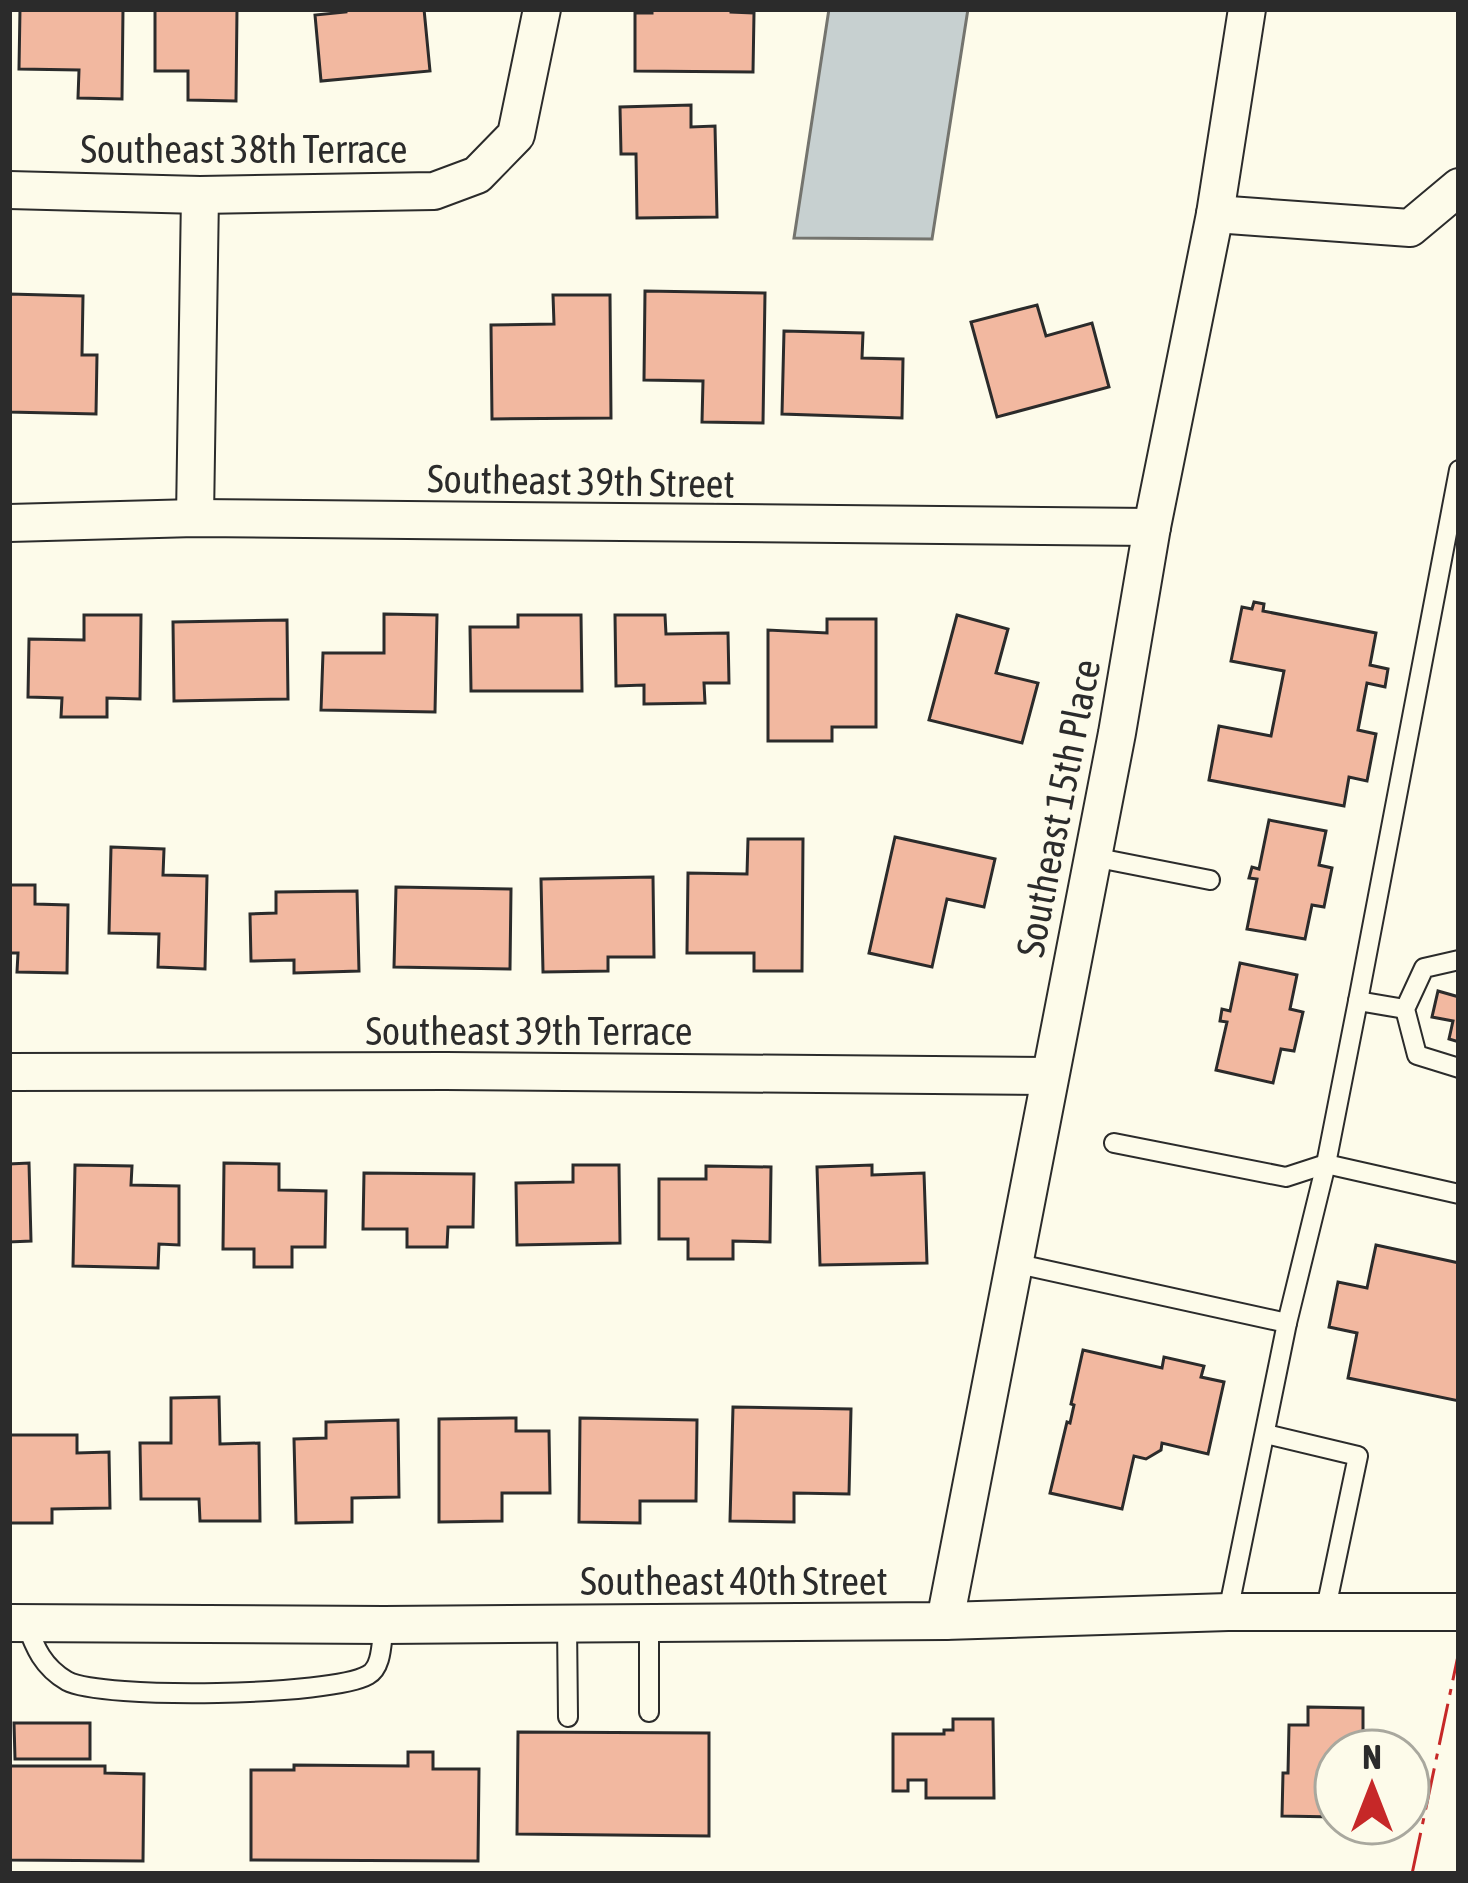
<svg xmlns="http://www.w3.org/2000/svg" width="1468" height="1883" font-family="'Asap Condensed',sans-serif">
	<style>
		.water { fill: #c7d0d0; stroke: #74746e; stroke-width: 3 }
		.building { fill: #f2b8a0; stroke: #2b2b2b; stroke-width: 3 }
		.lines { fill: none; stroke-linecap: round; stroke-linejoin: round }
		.lane-casing { stroke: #2b2b2b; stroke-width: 22 }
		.street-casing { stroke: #2b2b2b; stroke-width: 40 }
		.lane { stroke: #fdfbea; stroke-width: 18 }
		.street { stroke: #fdfbea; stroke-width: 36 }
		.power { stroke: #c62828; stroke-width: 3; stroke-dasharray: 42 9 6 9; stroke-linecap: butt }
		.labels { text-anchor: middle; stroke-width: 9; stroke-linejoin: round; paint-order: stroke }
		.street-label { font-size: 39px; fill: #2b2b2b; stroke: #fdfbea }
	</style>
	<rect width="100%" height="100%" fill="#fdfbea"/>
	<polygon class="water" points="829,9 968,9 932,239 794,238"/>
	<g class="building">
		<polygon points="20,9 123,9 122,99 78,98 79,70 19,69"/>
		<polygon points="155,9 237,9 236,101 188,100 188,71 155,71"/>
		<polygon points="346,9 424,9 430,71 321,81 315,15 346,12"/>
		<polygon points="652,9 731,9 731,12 754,13 753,72 635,71 635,13 652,13"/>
		<polygon points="691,105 691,127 715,126 717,217 637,218 636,154 621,154 620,107"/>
		<polygon points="645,291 765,293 763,423 702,422 703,381 644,380"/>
		<polygon points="9,294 83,296 82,355 97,355 96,414 9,412"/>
		<polygon points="553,295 610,295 611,418 492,419 491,325 554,324"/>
		<polygon points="1037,305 1046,336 1092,323 1109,387 997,417 971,322"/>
		<polygon points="784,331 863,333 862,358 903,359 902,418 782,414"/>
		<polygon points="1254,602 1264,604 1263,611 1376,633 1370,665 1388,669 1385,687 1367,683 1358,730 1376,734 1367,781 1349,777 1344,806 1209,780 1219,726 1271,736 1284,671 1231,661 1242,607 1252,609"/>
		<polygon points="384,614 437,615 435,712 321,710 323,653 384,653"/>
		<polygon points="84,615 141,615 140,699 107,698 107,717 61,717 62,698 28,697 29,639 84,640"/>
		<polygon points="518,615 581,615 582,691 471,691 470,627 518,627"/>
		<polygon points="615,615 665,615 666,634 728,633 729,683 704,683 705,703 644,704 644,685 616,686"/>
		<polygon points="957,615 1008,629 996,673 1038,683 1022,743 929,720"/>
		<polygon points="827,619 876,619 876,727 832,727 832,741 768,741 768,630 827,633"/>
		<polygon points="287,620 288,699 174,701 173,622"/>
		<polygon points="1269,820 1326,831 1319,865 1332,868 1324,907 1312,905 1305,939 1247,929 1257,879 1249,878 1252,867 1259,869"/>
		<polygon points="895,837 995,859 984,907 947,899 932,967 869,953"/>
		<polygon points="748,839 803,839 802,971 754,971 754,953 687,953 688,873 747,874"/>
		<polygon points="111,847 164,849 163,875 207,876 205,969 158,967 159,934 109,933"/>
		<polygon points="653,877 654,957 608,957 608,971 543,972 541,879"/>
		<polygon points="9,885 35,885 35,904 68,905 67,973 17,972 18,953 9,953"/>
		<polygon points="396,887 511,889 510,969 394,967"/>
		<polygon points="357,891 359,971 294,973 294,960 251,961 250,914 276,913 276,892"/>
		<polygon points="1240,963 1297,975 1290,1009 1303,1012 1294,1051 1281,1049 1273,1083 1216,1070 1227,1022 1220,1021 1222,1009 1230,1011"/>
		<polygon points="1438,991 1459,997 1459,1042 1449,1039 1453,1021 1432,1017"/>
		<polygon points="29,1163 31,1241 9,1242 9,1164"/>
		<polygon points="224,1163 279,1164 279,1190 326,1191 325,1247 292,1247 292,1267 254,1267 254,1249 223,1249"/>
		<polygon points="75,1165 132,1166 131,1185 179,1186 179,1245 159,1244 158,1268 73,1266"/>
		<polygon points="573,1165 619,1165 620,1243 517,1245 516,1183 573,1182"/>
		<polygon points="872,1165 872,1175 924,1173 927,1263 820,1265 817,1167"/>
		<polygon points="706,1166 771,1167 770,1242 733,1241 733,1259 688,1259 688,1239 659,1239 659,1179 706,1179"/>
		<polygon points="364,1173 474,1174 473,1227 448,1227 447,1247 407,1247 407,1229 363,1229"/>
		<polygon points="1376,1245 1459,1263 1459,1401 1348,1378 1357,1333 1329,1327 1338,1282 1367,1288"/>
		<polygon points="1083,1350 1162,1368 1164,1357 1204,1366 1201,1377 1224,1382 1208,1454 1162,1443 1161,1450 1146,1459 1134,1456 1122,1509 1050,1493 1067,1422 1070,1423 1074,1405 1071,1404"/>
		<polygon points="219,1397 220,1444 259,1443 260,1521 200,1521 199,1499 141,1499 140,1443 171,1443 171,1398"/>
		<polygon points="733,1407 851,1409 849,1494 794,1493 794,1522 730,1521"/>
		<polygon points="516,1418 516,1431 549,1431 550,1493 502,1493 502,1521 439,1522 439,1419"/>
		<polygon points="580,1418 697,1420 696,1501 640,1501 640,1523 579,1522"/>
		<polygon points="398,1420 399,1497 352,1498 352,1522 296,1523 294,1439 326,1438 326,1422"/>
		<polygon points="9,1435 77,1435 77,1453 109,1452 110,1508 52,1509 52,1523 9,1523"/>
		<polygon points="1308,1707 1363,1708 1363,1735 1359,1735 1359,1751 1336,1751 1336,1817 1282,1816 1283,1773 1288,1773 1289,1725 1308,1725"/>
		<polygon points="953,1719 993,1719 994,1798 926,1798 926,1780 908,1780 908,1791 893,1791 893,1734 944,1734 944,1730 953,1730"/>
		<polygon points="14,1723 90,1723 90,1759 15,1759"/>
		<polygon points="518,1732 709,1733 709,1836 517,1834"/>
		<polygon points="408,1752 433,1752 433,1769 479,1769 478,1861 251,1860 251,1770 294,1770 294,1765 408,1766"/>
		<polygon points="9,1766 105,1766 105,1773 144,1774 143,1861 9,1860"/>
	</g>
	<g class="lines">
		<g class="lane-casing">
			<g id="lane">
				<polyline points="1093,857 1210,880"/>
				<polyline points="1459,960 1424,968 1405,1009 1417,1055 1459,1068"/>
				<polyline points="1358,1001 1459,470"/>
				<polyline points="1114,1143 1286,1177 1326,1164 1459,1194"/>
				<polyline points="1014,1263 1287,1323 1228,1612"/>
				<polyline points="1287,1323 1326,1164 1358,1001 1405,1009"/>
				<polyline points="1266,1434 1358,1456 1325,1613"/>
				<path d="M 26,1623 C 35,1648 43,1667 67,1681 C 103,1700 332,1696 368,1675 C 383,1667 381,1640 384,1625"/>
				<polyline points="567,1623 568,1717"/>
				<polyline points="649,1623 649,1712"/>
			</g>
		</g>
		<g class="street-casing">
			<g id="street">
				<polyline points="9,190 200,195 434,191 477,175 516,135 542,9"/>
				<polyline points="1215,214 1410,228 1459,187"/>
				<polyline points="195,518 200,195"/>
				<polyline points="9,523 195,518 1152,527"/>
				<polyline points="9,1072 445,1071 1049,1076"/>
				<polyline points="945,1621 1117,733 1152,527 1215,214 1247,9"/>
				<polyline points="9,1623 384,1625 945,1621 1228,1612 1459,1612"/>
			</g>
		</g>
		<use href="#lane" class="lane"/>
		<use href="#street" class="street"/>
		<polyline class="power" points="1412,1874 1459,1651"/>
	</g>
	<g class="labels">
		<g class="street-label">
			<text x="244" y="163">Southeast 38th Terrace</text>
			<text transform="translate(581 481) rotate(1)" y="14">Southeast 39th Street</text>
			<text transform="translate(1058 808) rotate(-79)" y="14">Southeast 15th Place</text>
			<text x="529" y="1045">Southeast 39th Terrace</text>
			<text x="734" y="1595">Southeast 40th Street</text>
		</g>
	</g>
	<rect width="1468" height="1883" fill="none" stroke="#2b2b2b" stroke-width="24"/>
	<g transform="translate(1372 1787)"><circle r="57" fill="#fdfbea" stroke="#a9a89e" stroke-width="3"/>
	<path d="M0-9L21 45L0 30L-21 45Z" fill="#c62828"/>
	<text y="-18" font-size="33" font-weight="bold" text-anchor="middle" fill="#2b2b2b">N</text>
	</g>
</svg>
